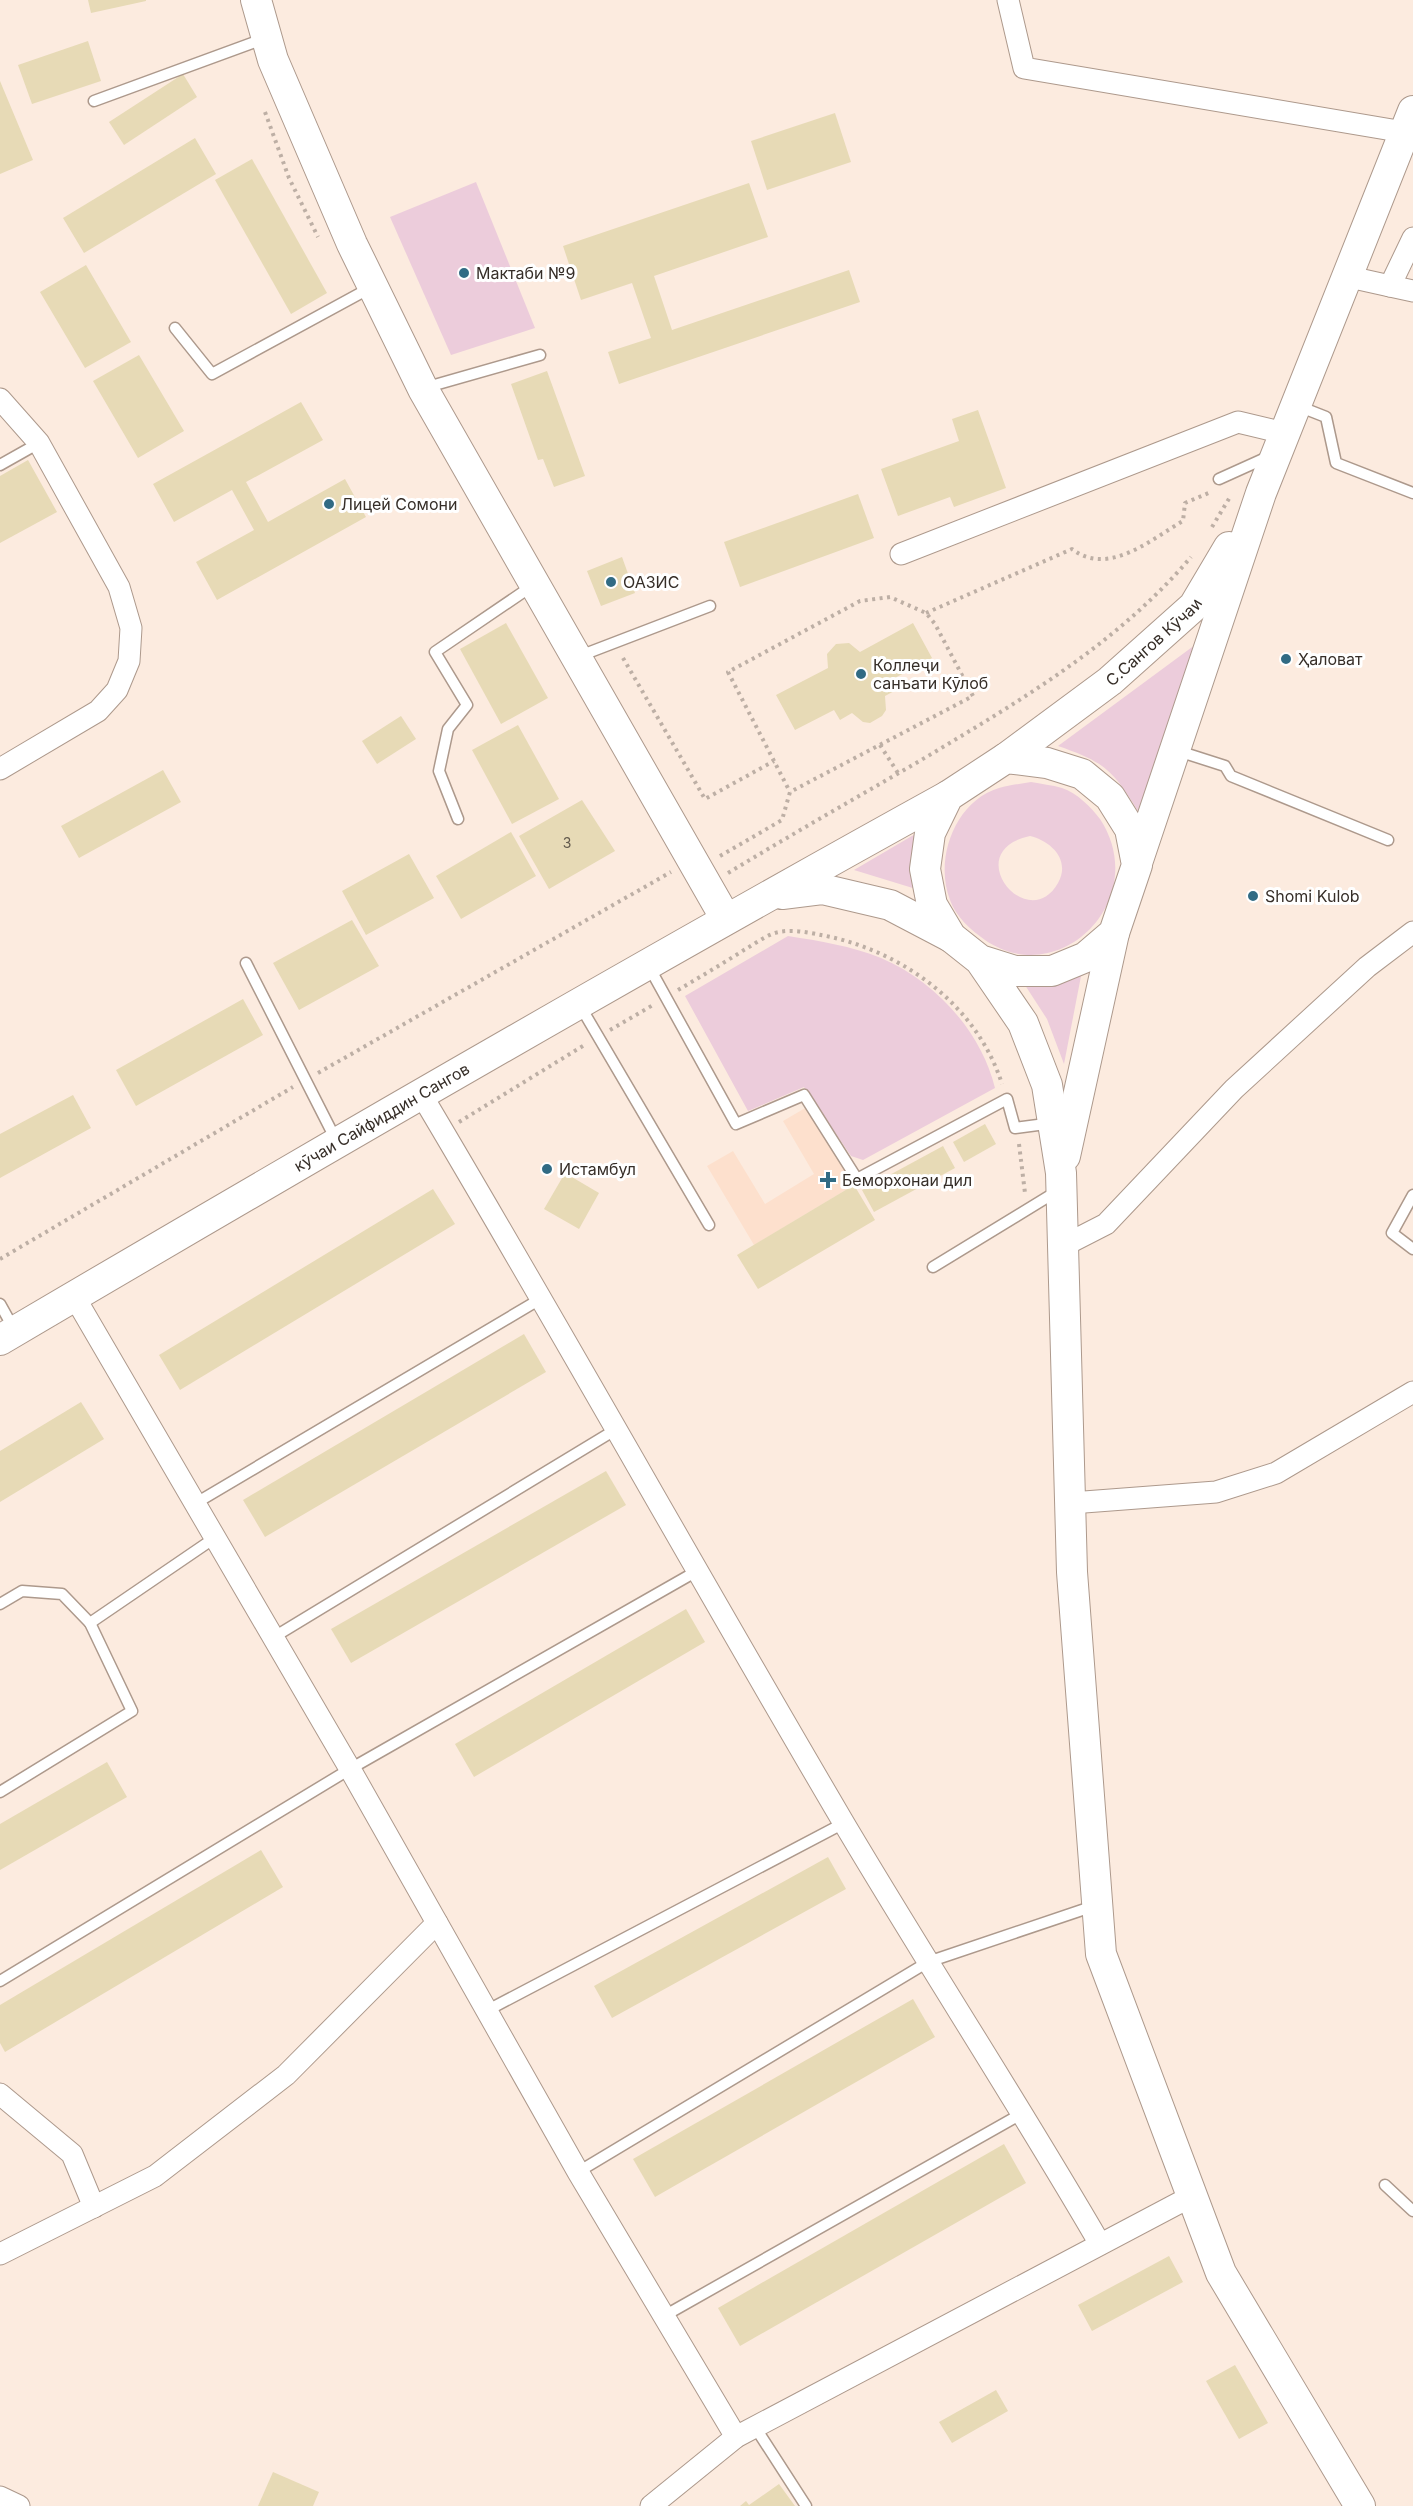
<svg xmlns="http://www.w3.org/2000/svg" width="1413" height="2506" font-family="Inter,sans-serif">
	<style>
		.built { fill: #fde0cd }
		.green { fill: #ecccdb; fill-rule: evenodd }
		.building { fill: #e7dab6 }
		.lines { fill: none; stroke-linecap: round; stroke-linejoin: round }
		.lane-casing { stroke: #ad998c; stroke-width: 13 }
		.street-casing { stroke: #ad998c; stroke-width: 23 }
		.secondary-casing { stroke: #ad998c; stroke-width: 32 }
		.path { stroke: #bdafa5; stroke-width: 4; stroke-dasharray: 3 4.5; stroke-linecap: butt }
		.lane { stroke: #fff; stroke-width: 10 }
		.street { stroke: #fff; stroke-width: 21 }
		.secondary { stroke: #fff; stroke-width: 30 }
		.poi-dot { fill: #316b84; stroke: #fff; stroke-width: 2 }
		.labels { text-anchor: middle; stroke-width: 6; stroke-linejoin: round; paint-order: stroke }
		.number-label { font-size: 14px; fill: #62594c }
		.poi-label { font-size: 16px; fill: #362e28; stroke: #fff; text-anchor: start }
		.street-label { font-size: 16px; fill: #362e28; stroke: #fff }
	</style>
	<rect width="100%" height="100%" fill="#fcebdf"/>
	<polygon class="built" points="807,1107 854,1185 754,1245 707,1166 733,1151 765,1204 814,1174 783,1121"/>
	<g class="green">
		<polygon points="476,182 535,328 451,355 390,217"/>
		<path d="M 1199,642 L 1138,811 C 1112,769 1104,762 1058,746 Z"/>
		<path d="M 1031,782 C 1041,784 1052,785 1062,788 C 1077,793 1091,807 1100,819 C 1152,898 1061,992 985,940 C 971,930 956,917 950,900 C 934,859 955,801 999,788 C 1009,785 1020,784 1031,782 ZM 1030,836 C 1051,841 1071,860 1058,883 C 1028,936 958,851 1030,836 Z"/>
		<polygon points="917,833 916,889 854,870"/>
		<path d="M 788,936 C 820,941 851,946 881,958 C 935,981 981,1031 995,1088 L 863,1160 L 851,1156 L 804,1087 L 748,1111 L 685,996 Z"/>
		<polygon points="1082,971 1064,1064 1047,1019 1023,982"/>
	</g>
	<g class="building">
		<polygon points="88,0 146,0 146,1 91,13"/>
		<polygon points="88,41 101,81 32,104 18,65"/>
		<polygon points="183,74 197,97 124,145 109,122"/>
		<polygon points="0,81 33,160 0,174"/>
		<polygon points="835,113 851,162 767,190 751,141"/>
		<polygon points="195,138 216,174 84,253 63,218"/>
		<polygon points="252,159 327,293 291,314 215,180"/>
		<polygon points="749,183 768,237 654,276 672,330 849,270 860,302 619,384 608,352 651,338 632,283 581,300 563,246"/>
		<polygon points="86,265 131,342 85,368 40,292"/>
		<polygon points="139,355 184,431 138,458 93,381"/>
		<polygon points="547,371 585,476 554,487 543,459 538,460 511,384"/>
		<polygon points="301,402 323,440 246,482 268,522 345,479 366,517 217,600 196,562 254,530 232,490 174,522 153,484"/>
		<polygon points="978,410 1006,488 954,507 950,497 898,516 881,469 959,441 952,419"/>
		<polygon points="28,460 57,512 0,543 0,476"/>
		<polygon points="858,494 874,538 740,587 724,542"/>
		<polygon points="622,557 635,593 601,606 587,571"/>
		<polygon points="506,623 548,698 501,724 460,649"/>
		<polygon points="913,623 932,658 893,679 898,689 885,696 886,710 882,716 870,723 863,722 852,713 840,720 834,710 795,730 776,695 828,668 827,654 836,644 849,643 860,652"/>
		<polygon points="401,716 416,739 377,764 362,741"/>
		<polygon points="518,725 559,799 512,824 472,750"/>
		<polygon points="163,770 181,802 79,858 61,826"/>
		<polygon points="582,800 615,851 549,889 519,836"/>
		<polygon points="511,832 536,876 461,919 436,876"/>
		<polygon points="409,854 434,898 366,935 342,891"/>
		<polygon points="352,920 379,966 299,1010 273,963"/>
		<polygon points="243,999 263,1035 136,1106 116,1070"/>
		<polygon points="73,1095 91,1128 0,1178 0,1134"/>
		<polygon points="985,1124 996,1144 964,1162 953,1142"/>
		<polygon points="943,1146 955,1168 874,1212 862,1190"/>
		<polygon points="565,1173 599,1193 579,1229 544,1209"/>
		<polygon points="854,1185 875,1220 758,1289 737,1255"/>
		<polygon points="433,1189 455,1224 180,1390 159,1355"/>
		<polygon points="524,1334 546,1372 265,1537 243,1500"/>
		<polygon points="81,1402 104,1439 0,1502 0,1451"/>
		<polygon points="606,1471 626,1505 351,1663 331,1629"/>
		<polygon points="686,1609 705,1642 474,1777 455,1744"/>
		<polygon points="107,1762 127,1797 0,1870 0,1824"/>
		<polygon points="261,1850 283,1887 5,2052 0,2043 0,2005"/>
		<polygon points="828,1857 846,1889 612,2018 594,1986"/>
		<polygon points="913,1999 935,2037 655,2197 633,2159"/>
		<polygon points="1004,2144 1026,2183 740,2346 718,2308"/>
		<polygon points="1169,2256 1183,2282 1092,2331 1078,2305"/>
		<polygon points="1235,2365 1268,2423 1239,2439 1206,2381"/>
		<polygon points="996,2390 1008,2411 952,2443 939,2422"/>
		<polygon points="273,2472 319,2492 313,2506 258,2506"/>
		<polygon points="779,2484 795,2506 740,2506 746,2501 749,2505"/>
	</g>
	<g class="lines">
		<g class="lane-casing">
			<g id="lane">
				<polyline points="94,101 266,38"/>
				<polyline points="175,328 212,374 370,288"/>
				<polyline points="424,388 540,355"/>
				<polyline points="1298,406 1326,417 1336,463 1413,493"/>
				<polyline points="0,465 39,443"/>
				<polyline points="1219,479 1270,456"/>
				<polyline points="577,657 710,606"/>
				<polyline points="1175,750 1225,766 1231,776 1388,840"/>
				<polyline points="458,819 439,771 448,729 467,705 435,652 532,586"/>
				<polyline points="246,963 336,1140"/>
				<polyline points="648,965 736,1124 804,1095 857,1179 1007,1099 1015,1128 1053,1123"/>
				<polyline points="579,1004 709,1225"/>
				<polyline points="1413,1195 1392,1233 1413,1249"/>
				<polyline points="933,1267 1059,1190"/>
				<polyline points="0,1304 15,1331"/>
				<polyline points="196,1503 542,1298"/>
				<polyline points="0,1604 22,1591 62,1594 90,1623 216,1537"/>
				<polyline points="274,1637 615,1430"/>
				<polyline points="0,1792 132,1711 90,1623"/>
				<polyline points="0,1981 350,1769 697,1571"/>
				<polyline points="488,2010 844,1823"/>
				<polyline points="578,2172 928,1962 1094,1906"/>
				<polyline points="1385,2185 1413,2211"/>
				<polyline points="664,2316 1023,2113"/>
				<polyline points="755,2427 806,2506"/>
			</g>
		</g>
		<g class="street-casing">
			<g id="street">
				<polyline points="1008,0 1024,68 1404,132"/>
				<polyline points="1345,276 1390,286 1413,238"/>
				<polyline points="1390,286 1413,291"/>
				<polyline points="0,399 39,443 119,587 131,628 129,661 117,690 98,711 0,769"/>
				<polyline points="901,554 1238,422 1284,433"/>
				<path d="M 421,1094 C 564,1334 700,1579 842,1820 C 926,1962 1017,2101 1100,2244"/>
				<polyline points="1063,1246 1106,1224 1234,1089 1367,967 1413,932"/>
				<polyline points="74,1296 350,1769 578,2172 736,2437"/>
				<polyline points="1071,1503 1216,1492 1276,1473 1413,1392"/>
				<polyline points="0,2094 72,2154 94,2207"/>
				<polyline points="0,2254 155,2176 286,2075 437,1923"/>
				<polyline points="0,2497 19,2506"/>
				<polyline points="651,2506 736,2437 1192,2196"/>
			</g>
		</g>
		<g class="secondary-casing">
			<g id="secondary">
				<polyline points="256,0 273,60 352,244 423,389 726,919"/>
				<path id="s1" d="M 1006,758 L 1110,681 L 1194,606 L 1229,547"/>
				<polyline points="1137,863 1261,493 1413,111"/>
				<polyline points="782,894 822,889 890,905 951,937"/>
				<polyline points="980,960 1015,971 1052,971 1086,957 1114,933 1137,865 1130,829 1110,797 1082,774 1047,763 1006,758 948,796 930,833 925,869 932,905 951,937 980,960 1023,1023 1047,1085 1061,1173 1072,1572 1101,1954 1221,2273 1360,2506"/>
				<polyline points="1065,1156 1114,933"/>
				<path id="s2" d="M 0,1340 C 314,1155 629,972 948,796"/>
			</g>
		</g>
		<g class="path">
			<polyline points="265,112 289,178 318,237"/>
			<polyline points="1212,527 1230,497"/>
			<path d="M 926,613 L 1072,549 C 1108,577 1150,540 1183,521 L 1185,503 L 1211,492"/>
			<polyline points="623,658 705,799 774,761"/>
			<polyline points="880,745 898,773"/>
			<polyline points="720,856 782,820 790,792 973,696 935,624 926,613 890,597 860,601 728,672 790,792"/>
			<path d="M 728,873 C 794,833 861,795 928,756 C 1023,699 1118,643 1191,557"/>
			<path d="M 678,990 C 700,977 722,964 744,950 C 753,945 762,938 772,934 C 787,928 806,932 821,935 C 902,950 977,1005 1002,1084"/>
			<polyline points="610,1030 653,1005"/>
			<polyline points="318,1073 671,872"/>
			<polyline points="459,1122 586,1044"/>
			<polyline points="1019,1144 1025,1193"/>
			<polyline points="0,1259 293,1087"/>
		</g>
		<use href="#lane" class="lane"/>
		<use href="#street" class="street"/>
		<use href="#secondary" class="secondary"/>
	</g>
	<g class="poi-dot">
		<circle cx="464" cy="273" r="6"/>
		<circle cx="329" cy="504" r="6"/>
		<circle cx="611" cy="582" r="6"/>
		<circle cx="1286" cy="659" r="6"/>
		<circle cx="861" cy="674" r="6"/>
		<circle cx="1253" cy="896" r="6"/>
		<circle cx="547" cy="1169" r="6"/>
		<path d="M825 1171h6v6h6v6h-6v6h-6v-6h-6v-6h6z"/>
	</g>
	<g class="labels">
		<g class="number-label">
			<text x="567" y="848">3</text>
		</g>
		<g class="poi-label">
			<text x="476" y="279">Мактаби №9</text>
			<text x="341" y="510">Лицей Сомони</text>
			<text x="623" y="588">ОАЗИС</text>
			<text x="1298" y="665">Ҳаловат</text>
			<text x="873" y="671">Коллеҷи<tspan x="873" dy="18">санъати Кӯлоб</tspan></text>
			<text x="1265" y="902">Shomi Kulob</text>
			<text x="559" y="1175">Истамбул</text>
			<text x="842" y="1186">Беморхонаи дил</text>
		</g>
		<g class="street-label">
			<text dy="6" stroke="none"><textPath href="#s1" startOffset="188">С.Сангов Кӯчаи</textPath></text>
			<text dy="6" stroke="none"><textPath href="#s2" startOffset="442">кӯчаи Сайфиддин Сангов</textPath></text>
		</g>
	</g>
</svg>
